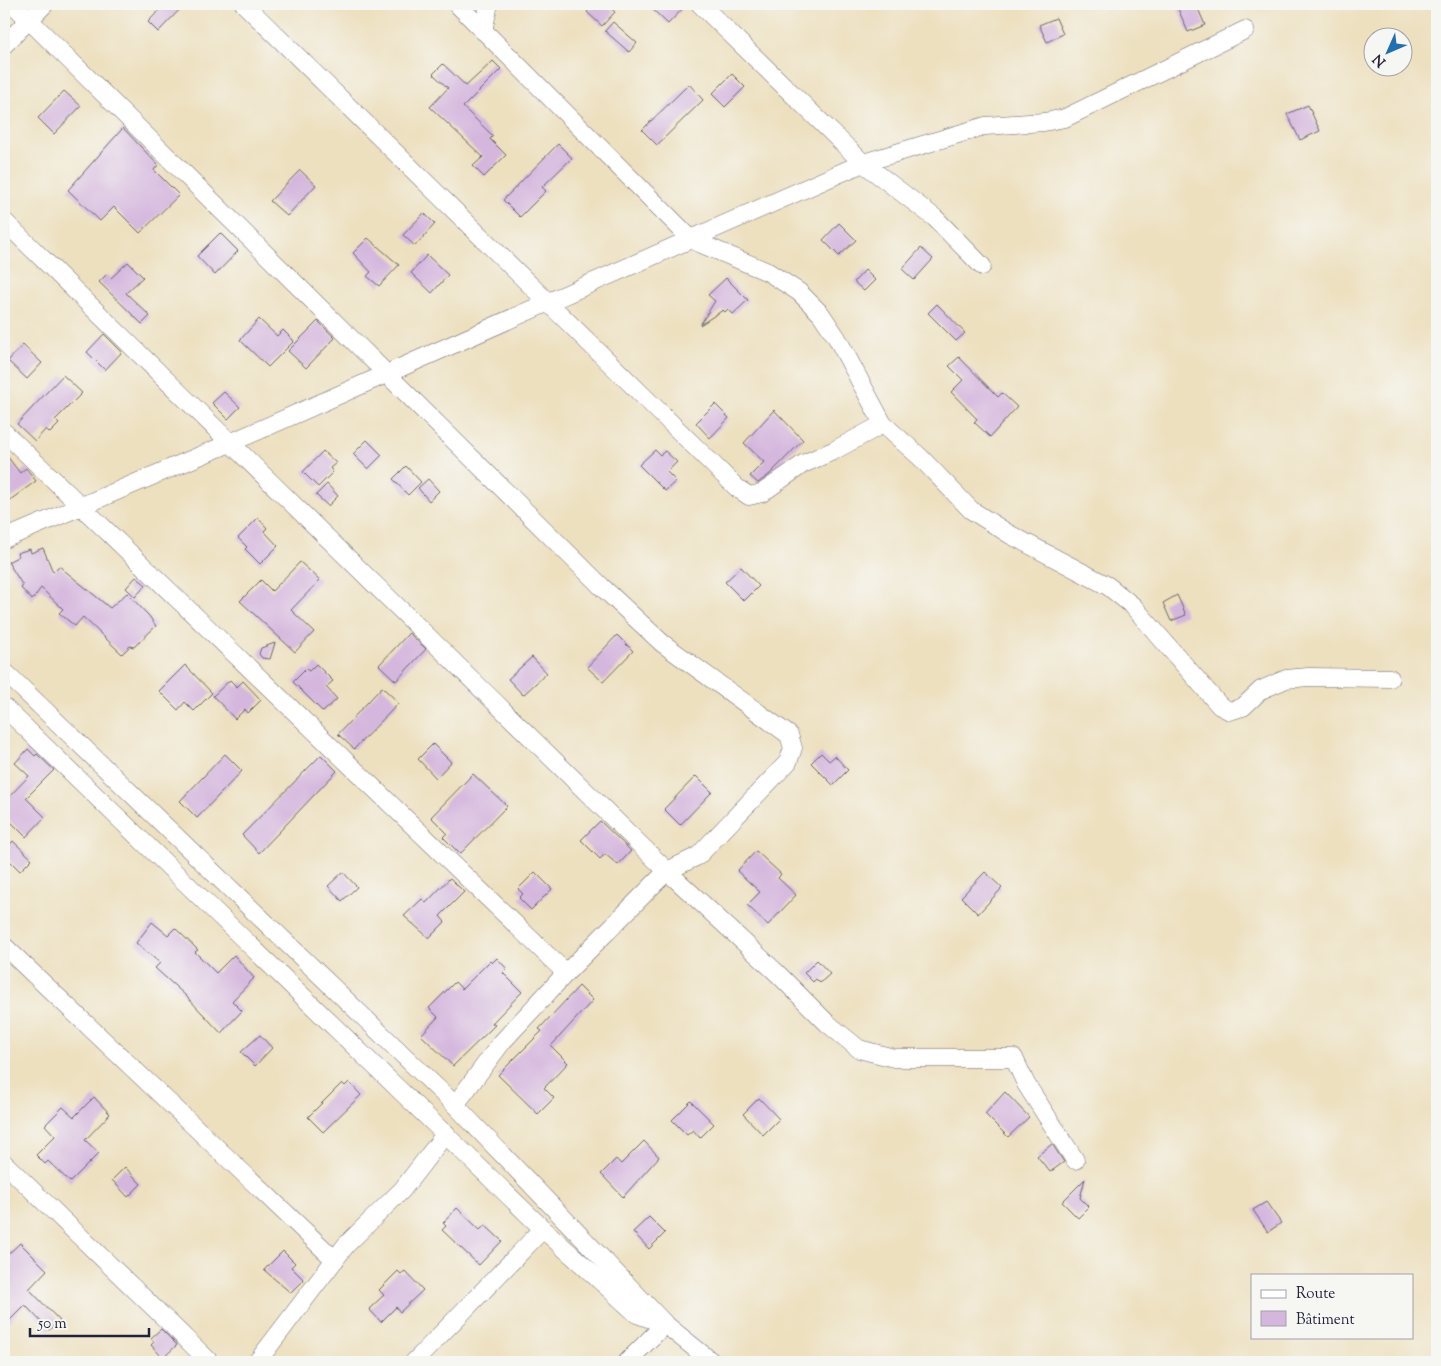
<svg xmlns="http://www.w3.org/2000/svg" width="1441" height="1366" font-family="'Sorts Mill Goudy',serif">
	<style>
		.building { fill: #d5b7de }
		.lines { fill: none; stroke-linecap: round; stroke-linejoin: round }
		.minor-casing { stroke: #696469; stroke-width: 19 }
		.minor { stroke: #fff; stroke-width: 18 }
	</style>
	<rect width="100%" height="100%" fill="#f6f6f2"/>
	<filter id="ink" filterUnits="userSpaceOnUse"><feTurbulence type="fractalNoise" baseFrequency=".02" numOctaves="2"/><feDisplacementMap in="SourceGraphic" scale="10" xChannelSelector="R" yChannelSelector="G"/><feConvolveMatrix kernelMatrix="1 2 1 2 8 2 1 2 1" color-interpolation-filters="sRGB"/></filter>
	<filter id="wash" filterUnits="userSpaceOnUse"><feTurbulence type="fractalNoise" baseFrequency=".0096" numOctaves="4" result="noise"/><feDisplacementMap in="SourceGraphic" scale="20" xChannelSelector="R" yChannelSelector="G"/><feGaussianBlur stdDeviation="1.12" result="paint"/><feColorMatrix in="noise" values="0 0 0 0 0 0 0 0 0 0 0 0 0 0 0 0 0 1.4 0 .05"/><feComposite in="paint" operator="in"/></filter>
	<g filter="url(#wash)">
		<rect width="100%" height="100%" fill="#ede0bf"/>
		<g id="blocks">
			<g class="building">
				<polygon points="165,4 185,4 158,32 148,22"/>
				<polygon points="594,4 606,4 615,12 602,26 587,12"/>
				<polygon points="647,4 687,4 668,24"/>
				<polygon points="1176,4 1196,4 1205,25 1188,32"/>
				<polygon points="1056,18 1063,34 1047,42 1039,25"/>
				<polygon points="613,22 637,43 629,52 605,31"/>
				<polygon points="493,61 501,69 463,107 493,136 490,139 506,155 484,177 473,166 483,157 430,107 448,88 433,74 443,64 466,86"/>
				<polygon points="732,74 745,87 725,107 712,94"/>
				<polygon points="689,84 703,100 657,145 642,130"/>
				<polygon points="64,91 81,106 54,134 38,118"/>
				<polygon points="1308,105 1320,131 1300,140 1287,114"/>
				<polygon points="123,128 158,165 154,170 179,195 140,233 114,207 100,221 68,190"/>
				<polygon points="558,144 572,158 542,187 546,191 520,217 503,200"/>
				<polygon points="300,170 316,185 287,216 270,201"/>
				<polygon points="424,213 435,224 415,246 403,235"/>
				<polygon points="839,223 856,240 839,256 823,240"/>
				<polygon points="220,233 238,251 215,275 197,256"/>
				<polygon points="368,238 399,265 379,286 367,276 371,272 353,253"/>
				<polygon points="921,248 933,259 914,280 902,269"/>
				<polygon points="427,255 448,275 432,293 411,273"/>
				<polygon points="128,262 143,277 126,293 150,316 142,324 99,282 107,274 111,278"/>
				<polygon points="865,270 875,280 864,291 854,282"/>
				<polygon points="726,278 748,300 733,314 728,309 725,312 723,310 700,325 715,301 708,295"/>
				<polygon points="937,304 965,333 956,341 928,313"/>
				<polygon points="259,319 277,336 283,330 294,341 268,367 240,340"/>
				<polygon points="318,321 335,338 306,368 288,351"/>
				<polygon points="104,334 122,352 105,370 87,352"/>
				<polygon points="23,345 42,363 27,379 8,361"/>
				<polygon points="959,357 998,397 1002,393 1017,407 990,437 974,422 977,419 951,392 963,380 949,366"/>
				<polygon points="63,375 82,393 55,420 59,424 50,433 46,429 35,441 17,424"/>
				<polygon points="224,392 240,407 228,419 212,403"/>
				<polygon points="715,404 729,418 710,438 696,423"/>
				<polygon points="774,410 803,440 770,474 758,483 750,476 764,462 744,443"/>
				<polygon points="367,440 382,455 368,469 353,454"/>
				<polygon points="655,450 660,455 665,451 677,462 667,472 676,481 665,491 639,465"/>
				<polygon points="323,451 336,463 330,468 333,472 318,487 303,472"/>
				<polygon points="4,452 20,473 26,468 36,481 10,500 4,492"/>
				<polygon points="406,466 421,482 408,495 393,479"/>
				<polygon points="428,479 439,491 429,501 418,488"/>
				<polygon points="327,484 338,496 328,506 316,495"/>
				<polygon points="258,518 267,528 264,531 278,546 260,564 245,549 247,547 238,538"/>
				<polygon points="43,548 53,572 59,566 110,608 127,593 149,616 156,626 134,647 130,646 122,654 83,617 75,626 59,613 63,609 41,588 32,600 21,588 23,586 8,562 19,556 17,553 30,549 31,553"/>
				<polygon points="300,562 320,580 291,610 314,632 295,652 240,601 261,580 272,591"/>
				<polygon points="741,567 759,586 744,601 725,582"/>
				<polygon points="136,577 146,585 135,597 126,588"/>
				<polygon points="1177,595 1186,615 1171,621 1163,603"/>
				<polygon points="409,633 426,649 396,681 379,665"/>
				<polygon points="617,635 633,651 603,682 587,667"/>
				<polygon points="275,643 270,659 262,658 259,654 261,648"/>
				<polygon points="532,657 547,673 523,695 508,679"/>
				<polygon points="316,664 333,681 326,687 337,699 323,712 293,682 306,669 309,671"/>
				<polygon points="185,665 212,693 194,711 185,702 178,710 159,691"/>
				<polygon points="230,680 237,687 243,681 261,700 248,713 245,709 235,719 213,696"/>
				<polygon points="382,687 399,703 354,749 338,734"/>
				<polygon points="433,744 451,762 436,778 418,759"/>
				<polygon points="28,749 35,756 37,754 54,770 26,798 45,817 26,837 4,815 4,802 29,776 15,763"/>
				<polygon points="821,753 829,761 835,756 848,770 833,785 811,763"/>
				<polygon points="225,754 242,771 197,818 180,801"/>
				<polygon points="321,755 337,771 259,853 242,835"/>
				<polygon points="473,774 507,806 460,854 443,837 447,833 431,817"/>
				<polygon points="696,776 712,792 680,825 664,809"/>
				<polygon points="600,821 631,851 618,865 605,854 600,859 581,840"/>
				<polygon points="13,841 32,859 20,871 4,855 4,851"/>
				<polygon points="756,851 781,874 778,878 796,895 768,925 747,905 760,892 737,871"/>
				<polygon points="343,872 357,887 342,901 328,886"/>
				<polygon points="535,872 552,889 531,910 519,898 523,894 518,889"/>
				<polygon points="985,872 1002,888 978,914 961,897"/>
				<polygon points="450,878 464,892 440,916 445,922 429,938 404,916 422,899 426,903"/>
				<polygon points="152,922 168,935 175,928 198,950 195,952 216,973 234,955 254,978 232,1001 242,1011 221,1033 185,995 155,968 160,963 136,943"/>
				<polygon points="497,958 507,969 503,973 522,992 492,1023 495,1025 453,1066 421,1035 438,1017 429,1008 455,982 462,989 490,961 492,963"/>
				<polygon points="817,960 830,974 820,983 816,979 813,982 804,973"/>
				<polygon points="579,986 593,1000 551,1046 568,1063 544,1088 554,1098 538,1114 498,1075 542,1031 539,1029"/>
				<polygon points="260,1035 272,1048 255,1066 241,1052"/>
				<polygon points="349,1082 361,1095 323,1132 308,1117 342,1083 345,1086"/>
				<polygon points="1005,1092 1029,1117 1008,1137 985,1114"/>
				<polygon points="94,1097 110,1114 85,1140 99,1153 70,1182 48,1161 45,1164 36,1155 55,1136 45,1125 63,1107 74,1117"/>
				<polygon points="759,1098 779,1119 763,1135 743,1114"/>
				<polygon points="691,1101 714,1124 700,1138 693,1130 687,1135 672,1120"/>
				<polygon points="644,1141 659,1157 623,1197 601,1174 616,1159 621,1164"/>
				<polygon points="1052,1144 1064,1162 1050,1172 1037,1156"/>
				<polygon points="125,1167 141,1184 128,1197 112,1180"/>
				<polygon points="1085,1179 1080,1198 1089,1207 1078,1218 1062,1202"/>
				<polygon points="1266,1202 1281,1223 1268,1232 1253,1210"/>
				<polygon points="457,1208 480,1230 485,1225 502,1241 479,1265 442,1230 446,1226 443,1223"/>
				<polygon points="649,1217 665,1233 649,1249 633,1232"/>
				<polygon points="20,1243 47,1270 29,1289 60,1321 49,1330 25,1305 4,1326 4,1258"/>
				<polygon points="283,1251 295,1263 291,1267 304,1280 291,1293 264,1270"/>
				<polygon points="398,1271 401,1274 405,1271 423,1290 400,1312 396,1307 381,1322 369,1309 384,1295 379,1290"/>
				<polygon points="161,1329 177,1345 163,1358 151,1345 154,1342 151,1338"/>
			</g>
		</g>
	</g>
	<g filter="url(#ink)">
		<use href="#blocks" fill-opacity="0" stroke="#696469" stroke-width="1"/>
		<g class="lines">
			<g class="minor-casing">
				<g id="minor">
					<polyline points="13,4 602,587 662,643 789,735 793,748 788,762 698,856 667,871 566,973 502,1042 455,1105"/>
					<polyline points="244,4 737,488 749,496 762,493 803,464 833,451 883,424"/>
					<polyline points="457,4 692,240 768,272 799,292 821,314 837,338 883,424 920,457 971,510 1009,534 1108,586 1133,606 1220,706 1230,711 1243,707 1261,690 1286,679 1308,677 1390,678"/>
					<polyline points="700,4 863,163 935,218 982,266"/>
					<polyline points="483,31 489,4"/>
					<polyline points="4,45 45,4"/>
					<polyline points="4,221 667,871 778,974 827,1023 859,1049 894,1058 1014,1058 1026,1084 1075,1160"/>
					<polyline points="4,432 566,973"/>
					<polyline points="4,539 230,443 863,163 985,126 1044,122 1065,118 1245,30"/>
					<polyline points="4,671 455,1105 665,1324 627,1362"/>
					<polyline points="4,707 543,1229 637,1314 665,1324 712,1362"/>
					<polyline points="4,946 335,1260"/>
					<polyline points="4,1163 210,1362"/>
					<polyline points="257,1362 346,1245 402,1190 446,1133"/>
					<polyline points="414,1362 543,1229"/>
				</g>
			</g>
			<use href="#minor" class="minor"/>
		</g>
	</g>
	<rect width="1441" height="1366" fill="none" stroke="#f6f6f2" stroke-width="20"/>
	<rect x="1251" y="1274" width="162" height="65" fill="#f6f6f2" stroke="#a1a1a9"/>
	<rect x="1261" y="1290" width="25" height="8" fill="#ffffff" stroke="#a1a1a9"/>
	<text x="1296" y="1298" font-size="15" fill="#22223b">Route</text>
	<rect x="1261" y="1311" width="25" height="15" fill="#d5b7de" stroke="#a1a1a9"/>
	<text x="1296" y="1324" font-size="15" fill="#22223b">Bâtiment</text>
	<g transform="translate(1388 52) rotate(225)"><circle r="24" fill="#f6f6f2" stroke="#a1a1a9"/>
	<path d="M0-4L9 19L0 12L-9 19Z" fill="#1f6fb2"/>
	<text y="-8" font-size="14" font-weight="bold" text-anchor="middle" fill="#22223b">N</text>
	</g>
	<path d="M30 1328v8h119v-8" fill="none" stroke="#22223b" stroke-width="2.5"/>
	<text x="38" y="1328" font-size="15" fill="#22223b" stroke="#f6f6f2" stroke-width="4" paint-order="stroke">50 m</text>
</svg>
